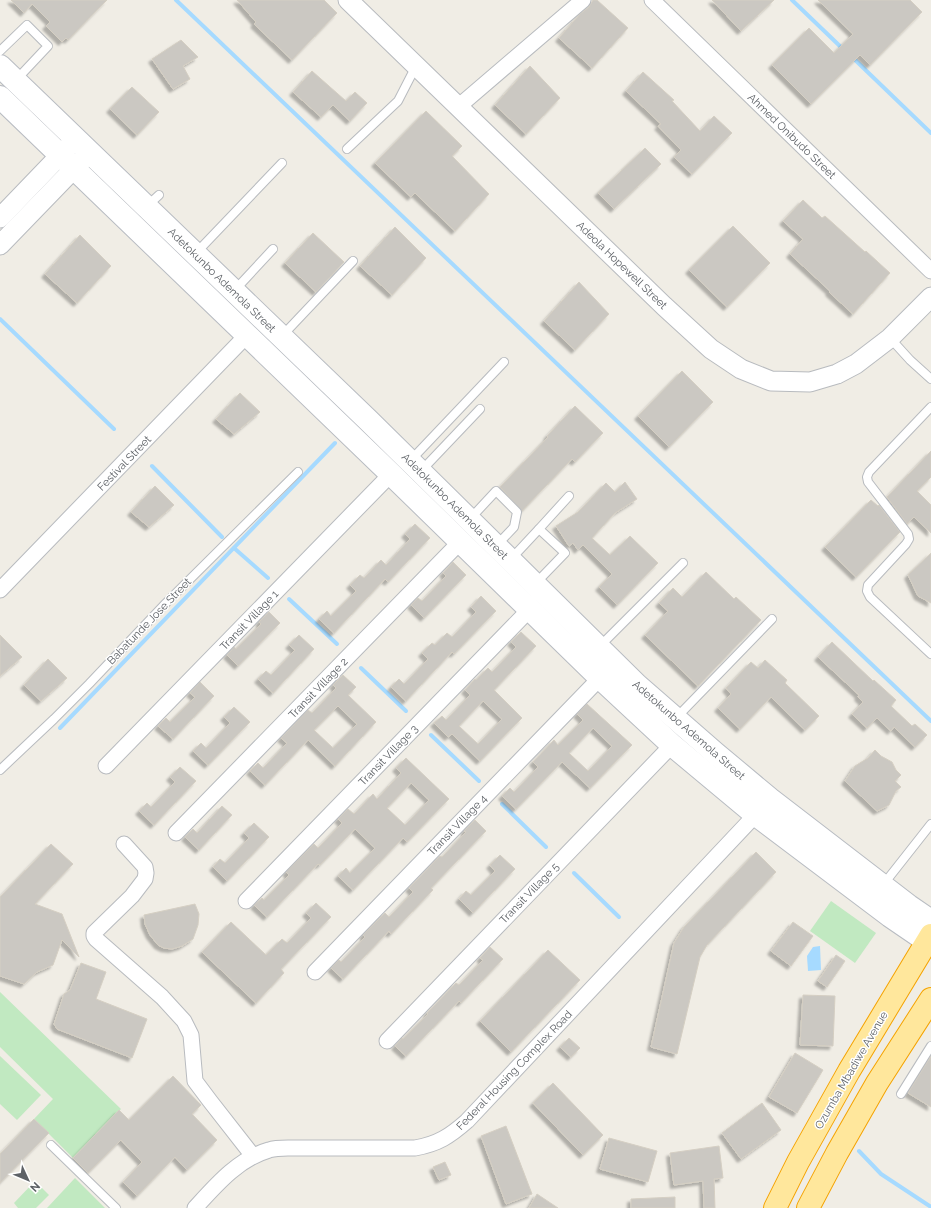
<svg xmlns="http://www.w3.org/2000/svg" width="931" height="1208" font-family="Raleway,sans-serif">
	<style>
		.green { fill: #c1e9c1 }
		.water { fill: #a6daff }
		.lines { fill: none; stroke-linecap: round; stroke-linejoin: round }
		.stream { stroke: #a6daff; stroke-width: 4 }
		.building { fill: #cbc8c2; stroke: #d5cfc3; fill-rule: evenodd; filter: url(#shadow) }
		.service-casing { stroke: #b8bbbf; stroke-width: 10 }
		.minor-casing { stroke: #b8bbbf; stroke-width: 17 }
		.tertiary-casing { stroke: #b8bbbf; stroke-width: 21 }
		.secondary-casing { stroke: #b8bcc2; stroke-width: 24 }
		.trunk-casing { stroke: #f5a300; stroke-width: 24 }
		.service { stroke: #fff; stroke-width: 8 }
		.minor { stroke: #fff; stroke-width: 15 }
		.tertiary { stroke: #fff; stroke-width: 19 }
		.secondary { stroke: #fff; stroke-width: 22 }
		.trunk { stroke: #ffe79c; stroke-width: 22 }
		.labels { text-anchor: middle; stroke-width: 3; stroke-linejoin: round; paint-order: stroke }
		.street-label { font-size: 11px; fill: #5d6166; stroke: #fff }
	</style>
	<defs>
		<filter id="shadow"><feDropShadow dx="-3.5" dy="3.5" stdDeviation="1" flood-color="#0004"/></filter>
	</defs>
	<rect width="100%" height="100%" fill="#f0ede5"/>
	<g class="green">
		<polygon points="831,901 876,933 855,963 810,931"/>
		<polygon points="0,992 121,1109 73,1158 34,1119 53,1099 0,1047"/>
		<polygon points="0,1056 41,1095 17,1120 0,1104"/>
		<polygon points="75,1178 105,1208 47,1208"/>
		<polygon points="35,1181 49,1195 36,1208 18,1208 14,1203"/>
	</g>
	<polygon class="water" points="820,946 821,970 808,971 807,956 813,947"/>
	<g class="lines">
		<g class="stream">
			<polyline points="176,0 931,721"/>
			<polyline points="792,0 844,50"/>
			<polyline points="852,57 931,133"/>
			<polyline points="0,319 114,429"/>
			<polyline points="152,466 222,537"/>
			<polyline points="234,548 268,578"/>
			<polyline points="289,599 337,644"/>
			<polyline points="361,668 406,711"/>
			<polyline points="60,728 335,443"/>
			<polyline points="431,735 479,781"/>
			<polyline points="502,804 546,847"/>
			<polyline points="574,873 619,917"/>
			<polyline points="859,1151 881,1174 931,1207"/>
		</g>
	</g>
	<g class="building">
		<polygon points="11,0 107,0 68,40 66,38 62,42 46,26 50,22 32,4 24,13"/>
		<polygon points="237,0 324,0 337,13 292,60 254,24 256,22"/>
		<polygon points="593,0 597,0 628,28 592,68 559,38 580,14 589,7"/>
		<polygon points="712,0 774,0 741,31"/>
		<polygon points="818,0 910,0 922,12 870,65 860,55 811,104 772,65 809,28 834,53 853,34"/>
		<polygon points="181,40 198,57 183,66 190,79 173,89 152,59"/>
		<polygon points="530,66 560,98 526,134 495,105"/>
		<polygon points="312,71 346,101 355,92 367,103 350,121 333,105 321,117 293,92"/>
		<polygon points="643,72 674,100 672,101 700,131 714,116 732,133 692,174 674,157 681,150 658,126 661,124 626,91"/>
		<polygon points="132,87 159,112 137,135 110,109"/>
		<polygon points="426,111 462,146 452,156 489,194 455,231 415,193 411,197 375,163"/>
		<polygon points="645,148 661,164 614,209 598,193"/>
		<polygon points="803,200 822,218 825,216 865,252 866,251 890,273 853,314 829,292 830,291 790,254 803,239 783,221"/>
		<polygon points="733,226 770,263 727,307 689,270"/>
		<polygon points="395,227 426,258 392,295 360,266"/>
		<polygon points="313,233 344,262 316,292 285,263"/>
		<polygon points="80,235 111,266 77,303 45,274"/>
		<polygon points="579,282 609,314 575,350 544,321"/>
		<polygon points="682,371 713,402 669,447 638,416"/>
		<polygon points="240,393 260,412 234,434 216,419"/>
		<polygon points="575,406 603,433 575,462 572,459 522,511 500,487 548,437 547,436"/>
		<polygon points="931,451 931,477 917,491 931,505 931,533 914,517 907,524 887,497"/>
		<polygon points="625,482 637,499 615,513 592,538 610,555 630,536 658,563 617,605 599,587 612,574 583,545 578,550 573,543 569,546 556,526 578,512 606,483 615,492"/>
		<polygon points="155,486 174,505 149,527 131,512"/>
		<polygon points="871,500 878,506 879,505 900,532 856,577 825,547"/>
		<polygon points="415,524 430,538 388,582 385,579 334,633 319,619 327,611 331,616 356,591 350,585 360,575 364,578 381,560 386,565 410,539 405,534"/>
		<polygon points="931,553 931,603 918,596 908,575"/>
		<polygon points="453,562 466,575 424,618 411,605 418,598 422,601 446,576 443,573"/>
		<polygon points="706,572 734,599 736,597 761,620 698,686 645,635 668,611 659,603 673,588 682,597"/>
		<polygon points="481,596 496,611 454,654 452,652 406,701 391,687 399,679 404,684 428,659 422,653 432,643 435,645 447,633 452,637 476,612 471,607"/>
		<polygon points="269,612 280,623 238,666 227,655 234,647 236,649 261,624 259,622"/>
		<path d="M 521,632 L 536,646 L 494,690 L 522,718 L 480,761 L 452,734 L 448,737 L 434,723 L 442,716 L 446,720 L 470,695 L 465,690 L 475,679 L 476,680 L 488,668 L 492,672 L 516,647 L 511,642 ZM 483,701 L 502,719 L 478,744 L 459,726 Z"/>
		<polygon points="0,635 22,657 0,676"/>
		<polygon points="299,635 314,649 273,693 258,679 266,671 271,675 295,650 289,645"/>
		<polygon points="832,642 873,681 874,680 896,700 891,706 912,726 915,724 927,735 915,747 894,727 891,731 877,718 867,728 852,714 863,702 858,697 859,695 818,657"/>
		<polygon points="48,659 67,678 41,701 24,685"/>
		<polygon points="765,660 787,680 785,683 819,716 805,730 771,697 740,729 718,708 731,694 726,688 751,662 758,668"/>
		<path d="M 343,675 L 356,687 L 348,695 L 376,722 L 335,766 L 308,740 L 265,785 L 250,771 L 258,763 L 263,768 L 287,743 L 281,738 L 308,710 L 312,713 L 336,688 L 333,685 ZM 338,706 L 357,724 L 333,748 L 314,730 Z"/>
		<polygon points="200,682 214,696 173,739 158,726 166,718 170,722 195,697 190,693"/>
		<path d="M 587,704 L 632,745 L 590,788 L 562,762 L 516,809 L 502,796 L 510,788 L 514,792 L 538,767 L 533,762 L 554,740 L 558,745 L 583,720 L 577,714 ZM 593,728 L 612,746 L 588,771 L 569,753 Z"/>
		<polygon points="234,707 250,722 208,765 193,751 201,743 206,748 230,723 224,717"/>
		<polygon points="875,750 881,756 892,762 896,770 901,775 895,781 901,787 896,791 889,805 877,811 845,781 855,766 868,758"/>
		<path d="M 406,758 L 449,799 L 407,842 L 403,838 L 353,890 L 338,876 L 346,868 L 350,873 L 375,848 L 355,829 L 320,865 L 318,864 L 267,917 L 254,905 L 262,898 L 264,900 L 289,875 L 286,872 L 314,844 L 318,848 L 342,823 L 338,819 L 348,809 L 354,814 L 373,794 L 377,799 L 401,773 L 396,768 ZM 411,783 L 429,800 L 405,825 L 387,808 Z"/>
		<polygon points="180,767 196,781 154,825 139,811 147,803 151,807 175,782 170,777"/>
		<polygon points="222,806 232,815 199,850 185,837 193,829 197,833"/>
		<polygon points="475,820 486,831 431,888 433,890 391,934 389,931 343,979 331,968 339,960 341,962 365,937 363,935 385,913 389,917 413,892 409,888 440,856 442,857 466,832 464,831"/>
		<polygon points="254,823 269,837 227,881 213,867 220,859 225,863 249,838 244,833"/>
		<polygon points="51,844 73,864 35,904 62,914 79,957 62,940 53,965 37,972 24,984 0,976 0,897"/>
		<polygon points="756,852 776,872 707,945 700,957 677,1054 651,1047 674,943 684,927"/>
		<polygon points="500,855 515,869 473,913 459,899 466,891 471,895 495,871 490,865"/>
		<polygon points="316,903 331,917 281,969 284,973 256,1003 202,952 231,922 266,955 282,939 287,943 311,918 306,913"/>
		<polygon points="195,904 199,914 198,925 193,939 182,946 172,949 164,948 158,945 150,935 145,924 144,915"/>
		<polygon points="793,922 813,936 791,966 771,951"/>
		<polygon points="490,947 503,959 461,1003 459,1001 406,1056 395,1046 402,1038 403,1039 428,1014 427,1013 456,983 459,985 483,960 480,958"/>
		<polygon points="548,950 580,980 511,1052 480,1021"/>
		<polygon points="836,955 845,961 827,987 818,981"/>
		<polygon points="81,963 106,972 96,999 147,1019 132,1058 57,1029 54,1024 64,994 70,990"/>
		<polygon points="803,995 835,996 833,1046 800,1045"/>
		<polygon points="569,1038 580,1048 571,1057 560,1047"/>
		<polygon points="795,1053 823,1070 797,1113 769,1097"/>
		<polygon points="931,1056 931,1107 908,1093"/>
		<polygon points="173,1076 201,1105 192,1114 217,1140 187,1170 175,1157 137,1196 123,1182 142,1162 121,1140 88,1173 73,1158 119,1110 129,1120"/>
		<polygon points="553,1083 603,1135 583,1155 533,1103"/>
		<polygon points="762,1103 781,1130 741,1159 722,1133"/>
		<polygon points="34,1119 49,1133 0,1183 0,1154"/>
		<polygon points="506,1126 532,1194 506,1204 481,1136"/>
		<polygon points="609,1138 657,1151 648,1182 600,1169"/>
		<polygon points="719,1146 723,1178 714,1179 715,1208 704,1208 703,1181 674,1185 670,1153"/>
		<polygon points="445,1162 451,1175 439,1180 433,1167"/>
		<polygon points="537,1194 558,1208 529,1208"/>
		<polygon points="675,1197 675,1208 631,1208 631,1199"/>
	</g>
	<g class="lines">
		<g class="service-casing">
			<g id="service">
				<polyline points="0,51 27,25 48,46 16,80"/>
				<polyline points="347,149 398,101 416,66"/>
				<polyline points="147,206 159,195"/>
				<polyline points="196,253 282,163"/>
				<polyline points="234,291 273,249"/>
				<polyline points="282,336 353,261"/>
				<polyline points="890,338 910,360 931,379"/>
				<polyline points="931,407 869,472 867,477 868,482 908,534 909,539 906,544 868,585 867,591 870,597 931,654"/>
				<polyline points="410,461 504,362"/>
				<polyline points="421,471 480,409"/>
				<polyline points="469,520 496,491 517,512 514,527 496,546"/>
				<polyline points="511,559 539,529"/>
				<polyline points="535,584 565,553 539,529 569,496"/>
				<polyline points="599,647 683,563"/>
				<polyline points="676,718 772,619"/>
				<polyline points="0,770 54,719 89,684 166,603 298,472"/>
				<polyline points="883,885 931,824"/>
				<polyline points="901,1094 931,1046"/>
				<polyline points="51,1145 116,1208"/>
			</g>
		</g>
		<g class="minor-casing">
			<g id="minor">
				<polyline points="652,0 931,271"/>
				<polyline points="458,107 583,0"/>
				<polyline points="0,590 247,335"/>
				<polyline points="106,766 391,474"/>
				<polyline points="176,833 460,542"/>
				<polyline points="124,844 145,867 146,873 145,879 132,896 94,933 94,936 96,939 162,997 184,1021 191,1035 195,1081 210,1101 253,1156"/>
				<polyline points="246,901 530,609"/>
				<polyline points="315,972 600,678"/>
				<polyline points="387,1041 672,745"/>
				<path d="M 195,1208 C 216,1185 238,1159 269,1150 C 275,1148 282,1148 288,1148 L 415,1148 C 438,1144 450,1136 467,1121 L 761,809"/>
			</g>
		</g>
		<g class="tertiary-casing">
			<g id="tertiary">
				<polyline points="348,0 664,306 711,349 741,369 771,381 810,382 837,374 856,364 890,338 931,297"/>
				<polyline points="0,218 71,144"/>
				<polyline points="0,245 90,152"/>
			</g>
		</g>
		<g class="secondary-casing">
			<g id="secondary">
				<polyline points="0,66 368,420 637,685 715,753 770,799 909,906 931,921"/>
				<polyline points="0,97 391,474 600,678 672,745 756,815 890,916 931,944"/>
			</g>
		</g>
		<g class="trunk-casing">
			<g id="trunk">
				<polyline points="775,1208 798,1162 849,1071 931,935"/>
				<polyline points="808,1208 837,1153 877,1083 931,999"/>
			</g>
		</g>
		<use href="#service" class="service"/>
		<use href="#minor" class="minor"/>
		<use href="#tertiary" class="tertiary"/>
		<use href="#secondary" class="secondary"/>
		<use href="#trunk" class="trunk"/>
	</g>
	<g class="labels">
		<g class="street-label">
			<text transform="translate(792 136) rotate(44)" y="4">Ahmed Onibudo Street</text>
			<text transform="translate(622 265) rotate(44)" y="4">Adeola Hopewell Street</text>
			<text transform="translate(222 280) rotate(44)" y="4">Adetokunbo Ademola Street</text>
			<text transform="translate(124 463) rotate(-46)" y="4">Festival Street</text>
			<text transform="translate(455 506) rotate(45)" y="4">Adetokunbo Ademola Street</text>
			<text transform="translate(249 620) rotate(-46)" y="4">Transit Village 1</text>
			<text transform="translate(149 621) rotate(-46)" y="4">Babatunde Jose Street</text>
			<text transform="translate(318 688) rotate(-46)" y="4">Transit Village 2</text>
			<text transform="translate(689 730) rotate(41)" y="4">Adetokunbo Ademola Street</text>
			<text transform="translate(388 755) rotate(-46)" y="4">Transit Village 3</text>
			<text transform="translate(457 825) rotate(-46)" y="4">Transit Village 4</text>
			<text transform="translate(529 893) rotate(-46)" y="4">Transit Village 5</text>
			<text transform="translate(514 1070) rotate(-46)" y="4">Federal Housing Complex Road</text>
			<text transform="translate(851 1070) rotate(-60)" y="4">Ozumba Mbadiwe Avenue</text>
		</g>
	</g>
	<g transform="translate(28 1180) rotate(134)" stroke="#ffffff" stroke-width="3" paint-order="stroke">
	<path d="M0-3L7 15L0 10L-7 15Z" fill="#5d6166"/>
	<text y="-6" font-size="11" font-weight="bold" text-anchor="middle" fill="#5d6166">N</text>
	</g>
</svg>
